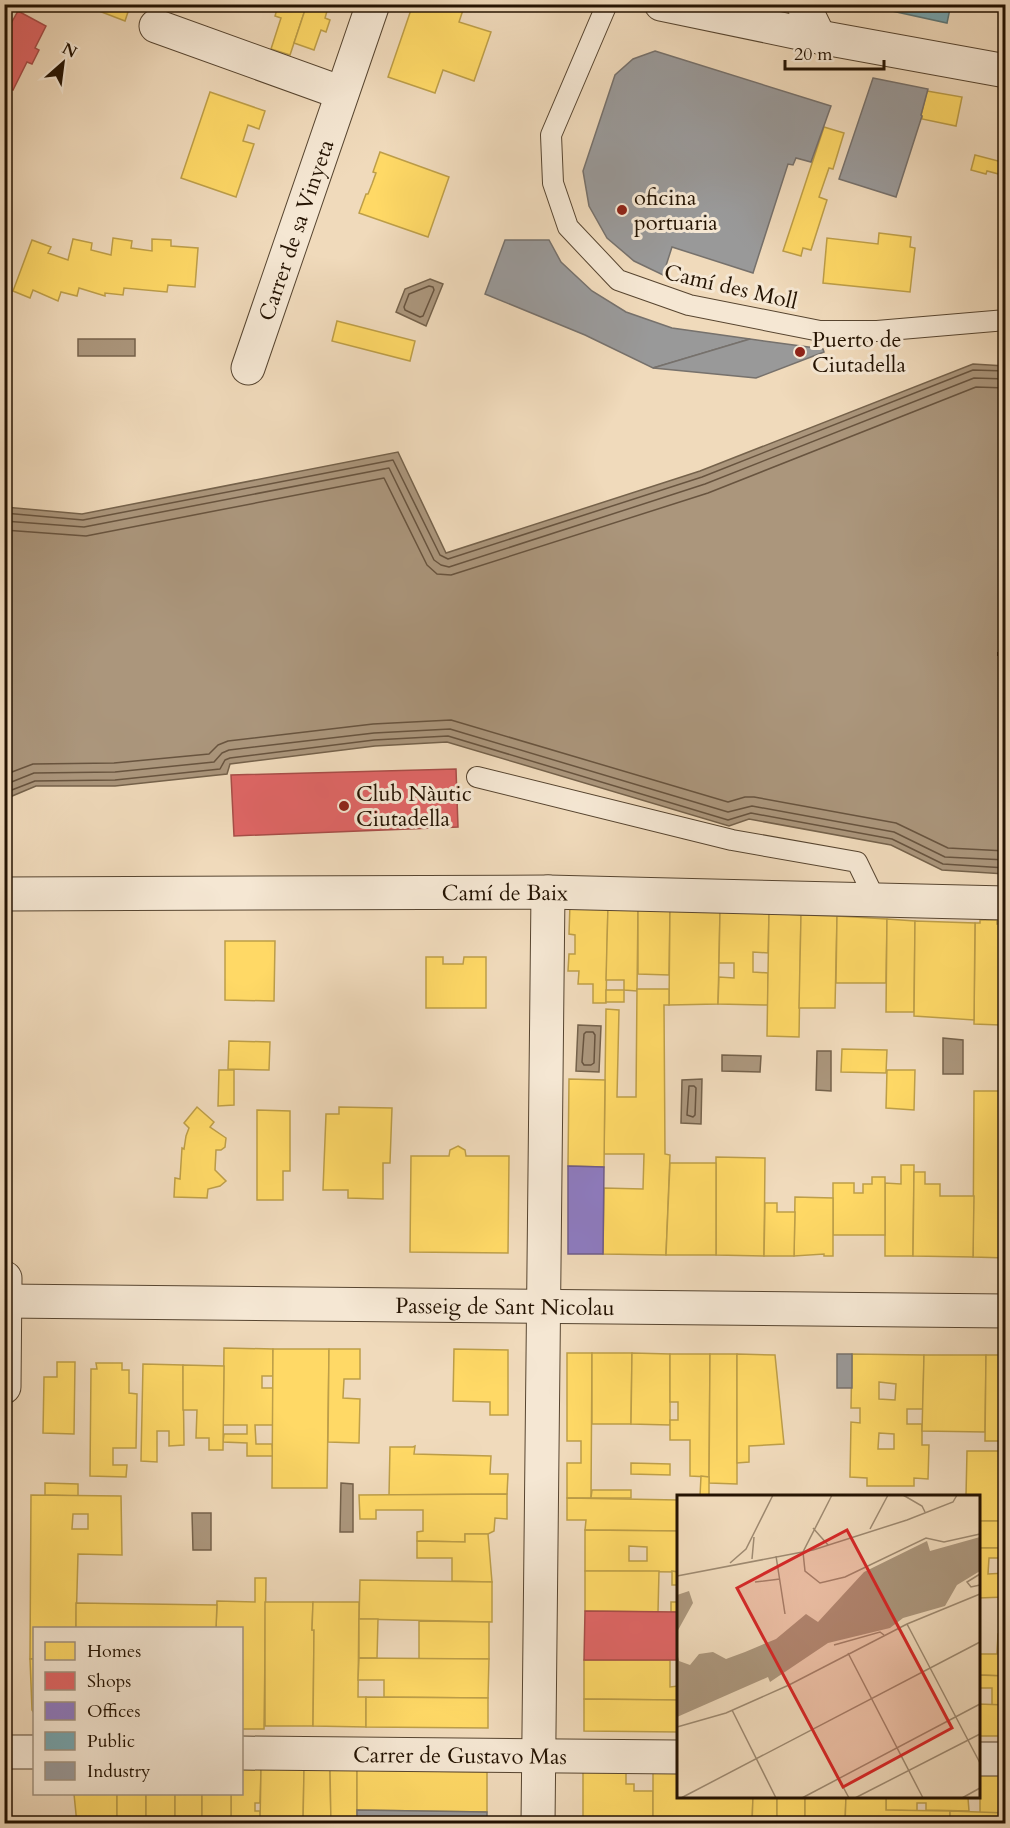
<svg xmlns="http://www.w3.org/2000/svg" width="1010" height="1828" font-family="Cardo,serif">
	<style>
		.water { fill: #ab967c; stroke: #75624b; stroke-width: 1.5 }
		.homes { fill: #ffd966; stroke: #bd9e48; stroke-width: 1.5; fill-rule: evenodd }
		.shops { fill: #e06666; stroke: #a84d48; stroke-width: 1.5 }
		.offices { fill: #8e7cc3; stroke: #6e5c89; stroke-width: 1.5 }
		.public { fill: #76a5af; stroke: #5d797b; stroke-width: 1.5 }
		.industry { fill: #999; stroke: #76716c; stroke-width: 1.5 }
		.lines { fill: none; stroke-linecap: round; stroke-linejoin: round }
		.shore { stroke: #68543f; stroke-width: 1.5 }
		.service-casing { stroke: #574530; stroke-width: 22 }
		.minor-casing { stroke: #574530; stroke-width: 35 }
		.path { stroke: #241302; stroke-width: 4; stroke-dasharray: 1.5 3; stroke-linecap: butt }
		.service { stroke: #f5e7d3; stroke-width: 20 }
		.minor { stroke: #f5e7d3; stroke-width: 33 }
		.poi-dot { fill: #8f2418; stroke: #f5e7d3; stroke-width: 2 }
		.labels { text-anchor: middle; stroke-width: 6; stroke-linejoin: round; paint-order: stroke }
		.poi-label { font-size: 22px; fill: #241302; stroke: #f5e7d3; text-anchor: start }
		.street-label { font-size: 22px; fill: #241302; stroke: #f5e7d3 }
		.inset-road { fill: none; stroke: #9e8a71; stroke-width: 1.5 }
		.view { fill: #d62828; fill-opacity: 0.15; stroke: #d62828; stroke-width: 3 }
		.inset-edge { fill: none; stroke: #241302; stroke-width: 3 }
	</style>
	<rect width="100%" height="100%" fill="#f0dabb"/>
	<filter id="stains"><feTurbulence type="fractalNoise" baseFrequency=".00333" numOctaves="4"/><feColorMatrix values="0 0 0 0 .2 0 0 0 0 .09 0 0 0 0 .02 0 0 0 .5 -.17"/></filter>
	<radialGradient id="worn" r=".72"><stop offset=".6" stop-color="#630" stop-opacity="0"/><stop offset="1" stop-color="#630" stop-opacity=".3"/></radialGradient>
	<g class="water">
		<polygon points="430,279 443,284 426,326 396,312 405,289"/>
		<rect x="78" y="339" width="57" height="17"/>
		<polygon points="973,364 1005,366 1005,874 942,870 891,845 749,819 729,826 447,742 375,746 230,764 227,774 115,786 36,786 5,799 5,507 82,514 398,452 446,553 700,471"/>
		<polygon points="578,1025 601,1026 599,1072 576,1071"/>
		<polygon points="943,1038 963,1040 963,1074 943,1074"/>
		<polygon points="817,1051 831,1051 831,1091 816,1090"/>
		<polygon points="722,1055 761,1056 760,1072 722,1071"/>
		<polygon points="702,1079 701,1124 681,1123 682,1080"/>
		<polygon points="341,1483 353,1484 353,1532 340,1532"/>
		<polygon points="192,1513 211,1513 211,1550 193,1550"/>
	</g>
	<g class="homes">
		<polygon points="101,4 126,4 130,6 125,21 99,11"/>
		<polygon points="272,4 307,4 290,55 271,49 281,18 275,16 278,6"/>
		<polygon points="307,4 329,4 325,18 330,20 326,32 321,30 314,50 294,43"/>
		<polygon points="413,4 465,4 459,22 491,32 474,81 443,70 435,93 388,77"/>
		<polygon points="927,91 962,97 956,126 922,119 922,116 921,115"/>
		<polygon points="210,92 265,111 259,129 248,125 243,141 254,144 236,197 181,178"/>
		<polygon points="824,127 844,133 833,169 829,168 819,197 827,200 811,250 803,248 801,256 783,251"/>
		<polygon points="380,152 449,177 428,237 359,213 366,194 368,194 372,184 376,173 373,172"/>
		<polygon points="975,155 1006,163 1006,176 987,171 986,174 971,170"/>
		<polygon points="879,233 911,237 910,247 915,248 910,292 823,283 827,238 878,244"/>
		<polygon points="113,238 132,241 131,248 152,251 152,239 171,240 171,246 198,248 195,287 168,285 167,292 124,288 123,295 105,293 105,296 79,288 77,296 61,292 58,301 33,290 30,298 13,291 32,240 51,247 48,253 68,260 73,239 92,243 91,250 111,255"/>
		<polygon points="337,321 415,341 410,361 332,341"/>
		<polygon points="570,904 608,905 606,1003 593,1003 593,984 578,984 579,971 568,971 569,954 575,954 575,935 569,934"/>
		<polygon points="608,905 638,907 637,991 624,990 624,980 606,980"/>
		<polygon points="638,907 670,908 669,975 638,974"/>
		<polygon points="670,908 720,911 718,1004 669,1005"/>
		<polygon points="720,911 769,913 768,953 753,952 753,972 768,973 768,1005 718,1004 719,977 734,978 734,963 719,963"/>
		<polygon points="769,913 801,915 799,1037 767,1036"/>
		<polygon points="801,915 837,916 835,1008 799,1008"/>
		<polygon points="837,916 887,919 886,983 836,983"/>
		<polygon points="887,919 915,921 914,1012 886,1012"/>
		<polygon points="980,920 997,920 997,924 1000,924 1000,1025 974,1024 975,923 980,923"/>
		<polygon points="915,921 975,923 974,1020 914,1016"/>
		<polygon points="1003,921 1006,921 1006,1025 1000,1025 1000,924 1002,924"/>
		<polygon points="225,941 275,941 274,1001 225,1000"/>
		<polygon points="426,957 443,957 443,964 463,964 464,957 486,957 486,1008 426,1008"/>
		<polygon points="637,989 669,989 669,1005 664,1005 665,1154 670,1155 666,1255 603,1254 604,1188 643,1189 644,1154 604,1154 606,1009 619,1010 617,1097 636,1097"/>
		<rect x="606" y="990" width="18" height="12"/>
		<polygon points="229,1041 270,1042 269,1070 228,1069"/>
		<polygon points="842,1049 887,1050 886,1073 841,1072"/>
		<polygon points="219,1070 234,1070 234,1105 218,1106"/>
		<polygon points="887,1070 915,1070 914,1110 886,1108"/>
		<polygon points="569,1079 605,1080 604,1167 568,1166"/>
		<polygon points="974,1091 1006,1091 1006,1258 973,1257"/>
		<polygon points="197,1107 214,1122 210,1127 226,1138 225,1147 221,1150 216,1150 215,1170 226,1181 220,1186 208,1189 207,1198 174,1197 175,1178 180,1179 182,1148 184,1149 186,1136 189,1128 184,1123"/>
		<polygon points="339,1107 392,1108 390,1163 383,1163 383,1199 348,1198 348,1190 323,1190 326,1114 339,1114"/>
		<polygon points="257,1110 290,1111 290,1171 283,1171 283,1200 257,1200"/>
		<polygon points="458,1146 465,1150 466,1156 509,1156 508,1253 410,1252 411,1156 449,1156 450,1150"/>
		<polygon points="716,1157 765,1158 764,1256 716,1255"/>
		<polygon points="670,1163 716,1163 716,1255 666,1255"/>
		<polygon points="901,1165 914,1165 913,1256 885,1256 885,1183 901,1184"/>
		<polygon points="914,1172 925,1172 925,1184 940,1184 940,1196 974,1196 973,1257 913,1256"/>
		<polygon points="872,1177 885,1177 885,1235 833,1235 833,1183 854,1183 854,1193 863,1193 863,1184 872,1184"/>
		<polygon points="795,1197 833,1198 833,1256 824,1256 824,1254 794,1256"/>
		<polygon points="765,1203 777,1203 777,1212 795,1212 794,1256 764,1256"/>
		<polygon points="224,1348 273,1349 273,1376 262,1376 262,1388 273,1388 273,1425 255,1425 256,1444 272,1444 273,1456 247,1456 247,1443 223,1442 224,1434 247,1434 247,1425 223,1425"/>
		<polygon points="273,1349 329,1349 327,1488 272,1488"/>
		<polygon points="329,1349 360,1349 360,1379 344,1379 343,1398 360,1399 359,1443 328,1442"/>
		<polygon points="454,1349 508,1350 508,1415 490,1415 490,1402 453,1401"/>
		<polygon points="567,1353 592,1353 591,1498 567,1498 567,1463 581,1463 581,1441 567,1441"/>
		<polygon points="592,1353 632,1353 631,1424 592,1424"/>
		<polygon points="632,1353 670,1354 670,1425 631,1424"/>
		<polygon points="670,1354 710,1354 709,1477 690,1476 690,1440 670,1440 670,1420 678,1420 678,1402 670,1402"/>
		<polygon points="710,1354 737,1354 737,1484 709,1483"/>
		<polygon points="737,1354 775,1355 784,1444 749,1446 749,1462 737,1463"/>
		<path d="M 852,1354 L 924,1355 L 923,1409 L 907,1409 L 907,1424 L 922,1424 L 922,1445 L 929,1445 L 928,1479 L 914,1478 L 914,1486 L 867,1486 L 867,1478 L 850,1477 L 851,1422 L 860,1423 L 860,1408 L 851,1408 ZM 879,1382 L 896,1384 L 895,1400 L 879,1399 ZM 879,1433 L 894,1434 L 894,1449 L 878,1449 Z"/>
		<polygon points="924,1355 986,1355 985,1432 922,1431"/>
		<polygon points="986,1355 1006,1355 1006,1451 1003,1451 1003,1441 985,1441"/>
		<polygon points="57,1362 75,1362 74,1434 43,1433 44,1377 57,1377"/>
		<polygon points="96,1363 122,1363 122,1370 129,1370 129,1393 137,1394 136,1448 113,1448 113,1465 127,1465 126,1477 90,1476 91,1369 97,1369"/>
		<polygon points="143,1364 183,1365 184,1445 169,1446 169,1431 157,1431 157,1462 141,1461"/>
		<polygon points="183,1365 224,1366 223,1450 209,1450 209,1438 196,1438 197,1410 183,1410"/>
		<polygon points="415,1446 414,1454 491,1456 490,1474 508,1474 507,1494 389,1495 390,1447 413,1447"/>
		<polygon points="967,1451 1006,1451 1006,1521 978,1521 978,1496 966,1496"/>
		<polygon points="631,1463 670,1464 670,1475 631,1474"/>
		<polygon points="701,1476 709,1477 709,1496 700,1496"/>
		<polygon points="45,1483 78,1484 78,1496 45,1495"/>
		<polygon points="592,1490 631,1490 631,1498 591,1498"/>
		<polygon points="507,1494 507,1519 495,1518 494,1531 488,1534 465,1534 465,1542 417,1541 417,1532 423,1531 423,1510 376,1510 376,1519 360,1519 359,1495"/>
		<path d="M 31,1495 L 121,1496 L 122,1555 L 78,1554 L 76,1628 L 34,1628 L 34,1659 L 30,1659 ZM 73,1514 L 88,1514 L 88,1529 L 72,1529 Z"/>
		<polygon points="567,1498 678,1500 678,1531 585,1530 586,1520 567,1520"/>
		<rect x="978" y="1521" width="28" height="27"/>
		<path d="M 585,1530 L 678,1531 L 678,1572 L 585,1571 ZM 629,1546 L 647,1547 L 647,1561 L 629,1561 Z"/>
		<polygon points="465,1534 488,1534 492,1582 452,1581 452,1558 417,1558 417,1541 465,1542"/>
		<polygon points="978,1548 1006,1548 1006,1558 989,1558 988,1574 1006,1573 1006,1597 978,1598"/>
		<polygon points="585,1571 659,1571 658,1612 585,1611"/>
		<polygon points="672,1571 678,1572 678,1585 672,1585"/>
		<polygon points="255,1578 266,1578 264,1729 242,1729 242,1628 216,1628 217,1601 255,1602"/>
		<polygon points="360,1580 492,1582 492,1622 359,1619"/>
		<polygon points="265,1602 313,1602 312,1630 314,1630 313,1726 265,1726"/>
		<polygon points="313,1602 359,1602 358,1697 366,1697 366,1727 313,1726 314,1630 312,1630"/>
		<rect x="671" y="1602" width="7" height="10"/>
		<polygon points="76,1603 217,1605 216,1628 76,1628"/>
		<polygon points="359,1619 378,1619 377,1658 359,1658"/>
		<polygon points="419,1621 489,1622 489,1659 419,1659"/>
		<polygon points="998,1634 1006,1634 1006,1676 978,1675 978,1654 997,1654"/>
		<polygon points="359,1658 489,1659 488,1698 384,1697 384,1680 358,1680"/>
		<polygon points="30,1659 34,1659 34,1713 32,1710"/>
		<polygon points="584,1660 670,1660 670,1687 678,1686 678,1700 584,1699"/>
		<polygon points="978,1675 1006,1676 1006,1705 992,1705 992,1688 978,1688"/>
		<polygon points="366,1697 488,1698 488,1728 366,1727"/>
		<polygon points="584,1699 678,1700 678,1732 584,1731"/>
		<polygon points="978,1704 1006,1705 1006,1736 978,1736"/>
		<polygon points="242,1769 261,1769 260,1803 255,1803 255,1811 260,1811 260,1824 231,1824 231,1794 242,1794"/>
		<polygon points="261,1769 304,1769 303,1824 271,1821 271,1824 260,1824"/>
		<polygon points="304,1769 330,1770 331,1824 303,1824"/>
		<polygon points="330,1770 357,1770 357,1824 331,1824"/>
		<polygon points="357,1770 487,1772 487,1812 357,1810"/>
		<polygon points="583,1772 626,1772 626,1784 634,1784 634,1791 653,1791 653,1823 583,1824"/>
		<polygon points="653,1772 678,1772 678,1796 753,1796 752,1824 653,1824"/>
		<polygon points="978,1772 980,1798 968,1798 969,1811 926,1810 926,1803 917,1803 917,1811 886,1810 886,1796 978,1796"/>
		<rect x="980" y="1772" width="26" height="41"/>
		<polygon points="74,1794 117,1794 117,1824 77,1824"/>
		<rect x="117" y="1794" width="29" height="30"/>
		<rect x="146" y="1794" width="29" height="30"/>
		<rect x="175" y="1794" width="27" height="30"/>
		<rect x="202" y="1794" width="29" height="30"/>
		<polygon points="753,1796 777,1796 777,1824 752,1824"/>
		<rect x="777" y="1796" width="28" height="28"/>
		<polygon points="805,1796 846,1796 845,1824 805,1824"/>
		<polygon points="846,1796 886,1796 886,1810 950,1811 950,1824 845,1824"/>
		<polygon points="950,1811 1006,1813 1006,1824 950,1824"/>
	</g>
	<g class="shops">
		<polygon points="18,11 46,26 35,48 39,50 32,64 27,62 13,90 4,86 4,36"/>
		<polygon points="456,769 458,827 234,836 231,775"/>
		<polygon points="585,1611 678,1612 678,1660 584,1660"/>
	</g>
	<polygon class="offices" points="568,1166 604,1167 603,1254 568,1254"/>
	<polygon class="public" points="860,4 951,4 947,23"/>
	<g class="industry">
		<polygon points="655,51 831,106 811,162 796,158 793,165 788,164 753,273 672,247 663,275 634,261 607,238 589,206 583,171 615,75 633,59"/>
		<polygon points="873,78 928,89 921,115 922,116 896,197 839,179"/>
		<polygon points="505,240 549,240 561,262 592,291 626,312 672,328 750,339 653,368 585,335 485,294"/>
		<polygon points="750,339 823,349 824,352 756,378 653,368"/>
		<rect x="837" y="1354" width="15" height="34"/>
		<polygon points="357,1810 487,1812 487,1824 357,1824"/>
	</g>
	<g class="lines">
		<g class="shore">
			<polygon points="429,286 433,287 434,290 423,316 420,317 405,310 404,307 409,294"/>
			<polyline points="4,513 83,520 393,460 440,555 448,559 702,477 973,370 1006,371"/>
			<polyline points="4,521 84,527 389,468 434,560 441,565 449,567 705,484 974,378 1006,379"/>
			<polyline points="4,530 86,536 384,478 427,565 437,574 451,575 708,493 976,387 1006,388"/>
			<polyline points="4,775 33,764 114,763 209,754 218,745 228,741 373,724 451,720 728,802 745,797 754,797 896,823 948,848 1006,851"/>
			<polyline points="4,785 34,773 115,772 214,762 222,753 229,750 374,733 450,729 728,812 752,806 894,832 945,857 1006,860"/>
			<polyline points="4,793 35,781 115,780 220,769 225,760 230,758 374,740 448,736 728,820 751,813 892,839 943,864 1006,868"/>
			<polygon points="586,1032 593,1032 595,1035 594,1063 591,1065 584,1065 582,1062 584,1034"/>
			<polygon points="689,1086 694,1086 696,1088 695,1115 693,1117 687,1115"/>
		</g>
		<g class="service-casing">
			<g id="service">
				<polyline points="607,4 551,135 553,183 568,227 618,280 689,305 820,331 877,331 1006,320"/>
				<polyline points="477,777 732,840 857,862 875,899"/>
			</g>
		</g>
		<g class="minor-casing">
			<g id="minor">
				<polyline points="661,4 819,37 1006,71"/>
				<polyline points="803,4 819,37"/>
				<polyline points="156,26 342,93"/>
				<path id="s1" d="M 248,368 L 373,4"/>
				<path id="s2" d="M 4,894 L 548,892 L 1006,903"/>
				<path id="s3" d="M 4,1301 L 1006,1311"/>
				<polyline points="4,1387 5,1278"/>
				<polyline points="4,1752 34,1752"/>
				<path id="s4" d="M 242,1753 L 678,1757"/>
				<polyline points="978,1759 1006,1759"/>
				<polyline points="538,1824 548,892"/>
			</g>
		</g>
		<polyline class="path" points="997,654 1006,654"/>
		<use href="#service" class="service"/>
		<use href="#minor" class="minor"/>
	</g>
	<g class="poi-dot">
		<circle cx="622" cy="210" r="6"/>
		<circle cx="800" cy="352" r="6"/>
		<circle cx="344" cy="806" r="6"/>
	</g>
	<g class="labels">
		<g class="poi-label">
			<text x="634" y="205">oficina<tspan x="634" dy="25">portuaria</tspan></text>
			<text x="812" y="347">Puerto de<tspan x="812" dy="25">Ciutadella</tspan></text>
			<text x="356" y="801">Club Nàutic<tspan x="356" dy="25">Ciutadella</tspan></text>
		</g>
		<g class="street-label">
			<text dy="8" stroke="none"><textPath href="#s1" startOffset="146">Carrer de sa Vinyeta</textPath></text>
			<text transform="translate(731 286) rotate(13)" y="8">Camí des Moll</text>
			<text dy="8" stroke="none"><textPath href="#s2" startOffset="501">Camí de Baix</textPath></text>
			<text dy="8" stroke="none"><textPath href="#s3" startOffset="501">Passeig de Sant Nicolau</textPath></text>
			<text dy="8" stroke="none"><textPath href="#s4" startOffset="218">Carrer de Gustavo Mas</textPath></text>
		</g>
	</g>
	<g transform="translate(677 1495)">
		<rect width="303" height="303" fill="#f0dabb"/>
		<path d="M 303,42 L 303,76 L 280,90 L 268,111 L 226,123 L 213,133 L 151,148 L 93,187 L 91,182 L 0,222 L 0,157 L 2,166 L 13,170 L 22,159 L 36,157 L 49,164 L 68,157 L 99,144 L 129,119 L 141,127 L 187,77 L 250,46 L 253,56 ZM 12,96 L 16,108 L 0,137 L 0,100 Z" fill="#ab967c"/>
		<path class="inset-road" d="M 155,0 L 126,57 L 128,76 L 143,88 L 168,82 L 249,43 L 267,47 L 303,39M 226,0 L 245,11 L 248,17M 136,33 L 151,50M 193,34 L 211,0M 99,61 L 108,119M 75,64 L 77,42M 53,68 L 69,54 L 96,0M 303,79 L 290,87 L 294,92 L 303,90M 0,81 L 136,55 L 230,25 L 276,7 L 280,0M 78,87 L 103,84M 230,129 L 303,268M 157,150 L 203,137 L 207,140M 171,158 L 246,303M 112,190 L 172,303M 55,215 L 99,303M 0,232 L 49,218 L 112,190 L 230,129 L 303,99M 4,303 L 303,147M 125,303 L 303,209M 178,303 L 303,239M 285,303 L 303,293"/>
		<path class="view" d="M 170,35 L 275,233 L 166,292 L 60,93 Z"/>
		<rect width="303" height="303" class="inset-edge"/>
	</g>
	<rect width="1010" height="1828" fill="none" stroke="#f0dabb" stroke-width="24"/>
	<rect x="6" y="6" width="998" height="1816" fill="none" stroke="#241302" stroke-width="3"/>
	<rect x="12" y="12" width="986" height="1804" fill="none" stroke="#241302" stroke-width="1.5"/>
	<rect x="33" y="1627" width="210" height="168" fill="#f5e7d3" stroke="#a1927f" stroke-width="1.5"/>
	<rect x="45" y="1642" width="30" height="18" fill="#ffd966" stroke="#a1927f" stroke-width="1.5"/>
	<text x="87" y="1657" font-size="18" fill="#241302">Homes</text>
	<rect x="45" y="1672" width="30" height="18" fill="#e06666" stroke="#a1927f" stroke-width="1.5"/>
	<text x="87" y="1687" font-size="18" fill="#241302">Shops</text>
	<rect x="45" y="1702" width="30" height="18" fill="#8e7cc3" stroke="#a1927f" stroke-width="1.5"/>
	<text x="87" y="1717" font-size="18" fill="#241302">Offices</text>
	<rect x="45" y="1732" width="30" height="18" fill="#76a5af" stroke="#a1927f" stroke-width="1.5"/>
	<text x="87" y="1747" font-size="18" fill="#241302">Public</text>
	<rect x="45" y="1762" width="30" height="18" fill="#999999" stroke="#a1927f" stroke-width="1.5"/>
	<text x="87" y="1777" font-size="18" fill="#241302">Industry</text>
	<g transform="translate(63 63) rotate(28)" stroke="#f5e7d3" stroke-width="4.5" paint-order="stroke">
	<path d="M0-4.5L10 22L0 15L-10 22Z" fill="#241302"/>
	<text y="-9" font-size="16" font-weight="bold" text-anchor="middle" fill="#241302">N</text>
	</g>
	<path d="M785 60v9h99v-9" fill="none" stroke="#241302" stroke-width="3"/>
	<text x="794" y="60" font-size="18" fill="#241302" stroke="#f5e7d3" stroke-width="4.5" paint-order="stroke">20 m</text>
	<rect width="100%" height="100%" filter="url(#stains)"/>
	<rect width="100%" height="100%" fill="url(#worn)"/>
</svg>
